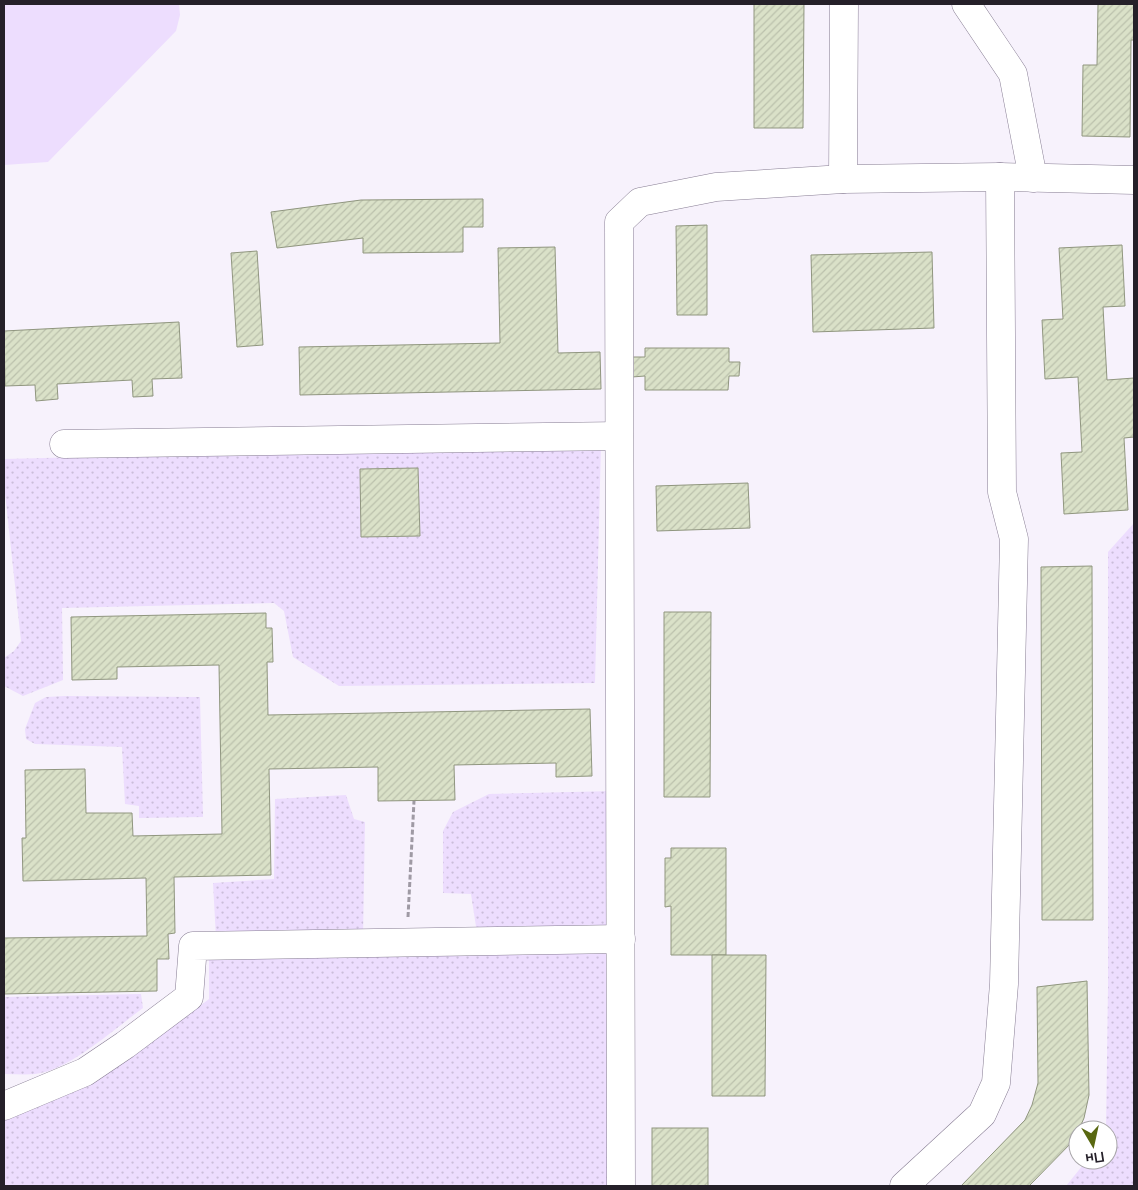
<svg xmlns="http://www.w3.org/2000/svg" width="1138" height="1190" font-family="Mulish,sans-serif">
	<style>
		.green { fill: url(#green-dots); fill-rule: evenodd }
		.pitch { fill: #edddfe }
		.building { fill: url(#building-hatch); stroke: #90967f }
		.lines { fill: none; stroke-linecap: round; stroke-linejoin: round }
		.minor-casing { stroke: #877d93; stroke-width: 29 }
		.path { stroke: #9f9aa4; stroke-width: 3; stroke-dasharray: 5 2.5; stroke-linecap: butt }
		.minor { stroke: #fff; stroke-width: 28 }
	</style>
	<defs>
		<pattern id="green-dots" width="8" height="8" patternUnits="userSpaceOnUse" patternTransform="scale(1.25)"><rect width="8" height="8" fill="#edddfe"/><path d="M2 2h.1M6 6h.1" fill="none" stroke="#cbbdda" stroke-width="1.8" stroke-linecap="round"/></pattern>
		<pattern id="building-hatch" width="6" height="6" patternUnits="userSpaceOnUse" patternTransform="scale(1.25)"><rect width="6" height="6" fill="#dae1c8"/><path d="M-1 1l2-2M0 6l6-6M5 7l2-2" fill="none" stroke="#bbc1ac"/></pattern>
	</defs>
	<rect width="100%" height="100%" fill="#f7f2fc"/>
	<g class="green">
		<path d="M 601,444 L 595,683 L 339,686 L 293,657 L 284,611 L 274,603 L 62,608 L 63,680 L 23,696 L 4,686 L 4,658 L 14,651 L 21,641 L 4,484 L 4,459 ZM 418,468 L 419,536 L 361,537 L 360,469 Z"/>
		<polygon points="1134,523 1134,1186 1066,1186 1087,1160 1108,1160 1108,1130 1106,1130 1108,987 1108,552"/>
		<polygon points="65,696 200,697 203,817 139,818 139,806 125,804 122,747 35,744 26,739 25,729 35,703 46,697"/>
		<polygon points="614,791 611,929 477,933 471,894 443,893 443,831 453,812 489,794"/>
		<polygon points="346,795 354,819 365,822 363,937 216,938 213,883 274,879 275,799"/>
		<polygon points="613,944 615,1186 4,1186 4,1117 191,1013 209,999 209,949"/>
		<path d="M 141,994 L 143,1008 C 114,1029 70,1070 35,1074 C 25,1075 14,1074 4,1074 L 4,997 Z"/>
	</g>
	<polygon class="pitch" points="4,4 179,4 180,15 176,31 48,162 4,165"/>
	<g class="building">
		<polygon points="754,4 804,4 803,128 754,128"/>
		<polygon points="1098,4 1134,4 1134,40 1131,40 1130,137 1082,136 1083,65 1097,65"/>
		<polygon points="483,199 483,227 463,227 463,252 363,253 363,238 277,248 271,212 361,200"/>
		<polygon points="707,225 707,315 677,315 676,226"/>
		<polygon points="1122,245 1125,306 1103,307 1107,380 1134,378 1134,437 1124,438 1128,510 1064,514 1061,453 1082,452 1078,377 1045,379 1042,320 1063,319 1059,248"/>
		<polygon points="555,247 558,353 600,352 601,389 300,395 299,347 500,343 498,248"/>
		<polygon points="257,251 263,345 237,347 231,253"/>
		<polygon points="932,252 934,328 813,332 811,255"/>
		<polygon points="179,322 182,378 152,379 153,396 133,397 132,380 57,384 58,399 36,401 35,385 5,386 4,331"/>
		<polygon points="645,348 729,348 729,362 740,362 739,376 729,376 728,390 645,390 645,376 632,377 632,357 645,357"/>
		<polygon points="418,468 420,536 361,537 360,469"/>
		<polygon points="748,483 750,528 657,531 656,486"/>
		<polygon points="1092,566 1093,920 1042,920 1041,567"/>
		<polygon points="664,612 711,612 710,797 664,797"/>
		<polygon points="266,613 266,628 272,628 273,662 267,662 268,715 590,709 592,776 556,777 556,763 454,765 455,800 378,801 378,767 269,769 271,875 174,877 175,933 168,934 169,959 157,959 157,991 4,994 4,938 147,936 146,878 23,881 22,838 26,838 25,770 85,769 86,813 132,813 133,836 222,834 219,665 117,667 117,679 72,680 71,617"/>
		<polygon points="671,848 726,848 726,955 671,955 671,906 665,907 665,858 671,858"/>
		<polygon points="712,955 766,955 765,1096 712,1096"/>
		<polygon points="1087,981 1089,1095 1084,1118 1075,1139 1029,1186 961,1186 1025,1120 1032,1105 1038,1083 1037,987"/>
		<rect x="652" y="1128" width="56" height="58"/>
	</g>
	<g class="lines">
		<g class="minor-casing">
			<g id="minor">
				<polyline points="966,4 1013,74 1033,178"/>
				<polyline points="843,179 844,4"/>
				<polyline points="64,444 619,436"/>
				<polyline points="4,1106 85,1072 125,1045 189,997 193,946 621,939"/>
				<polyline points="621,1186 619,222 640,202 716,187 843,179 1000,177 1134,180"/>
				<polyline points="904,1186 982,1114 996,1083 1004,984 1014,539 1002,492 1000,177"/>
			</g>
		</g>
		<polyline class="path" points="408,917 414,801"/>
		<use href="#minor" class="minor"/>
	</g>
	<rect width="1138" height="1190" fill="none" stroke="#252029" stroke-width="10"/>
	<g transform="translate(1093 1145) rotate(171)"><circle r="24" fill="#ffffff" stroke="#a8a6a9"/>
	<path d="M0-4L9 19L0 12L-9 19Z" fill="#596811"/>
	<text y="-8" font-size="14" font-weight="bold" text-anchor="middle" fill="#252029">Пн</text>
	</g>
</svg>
